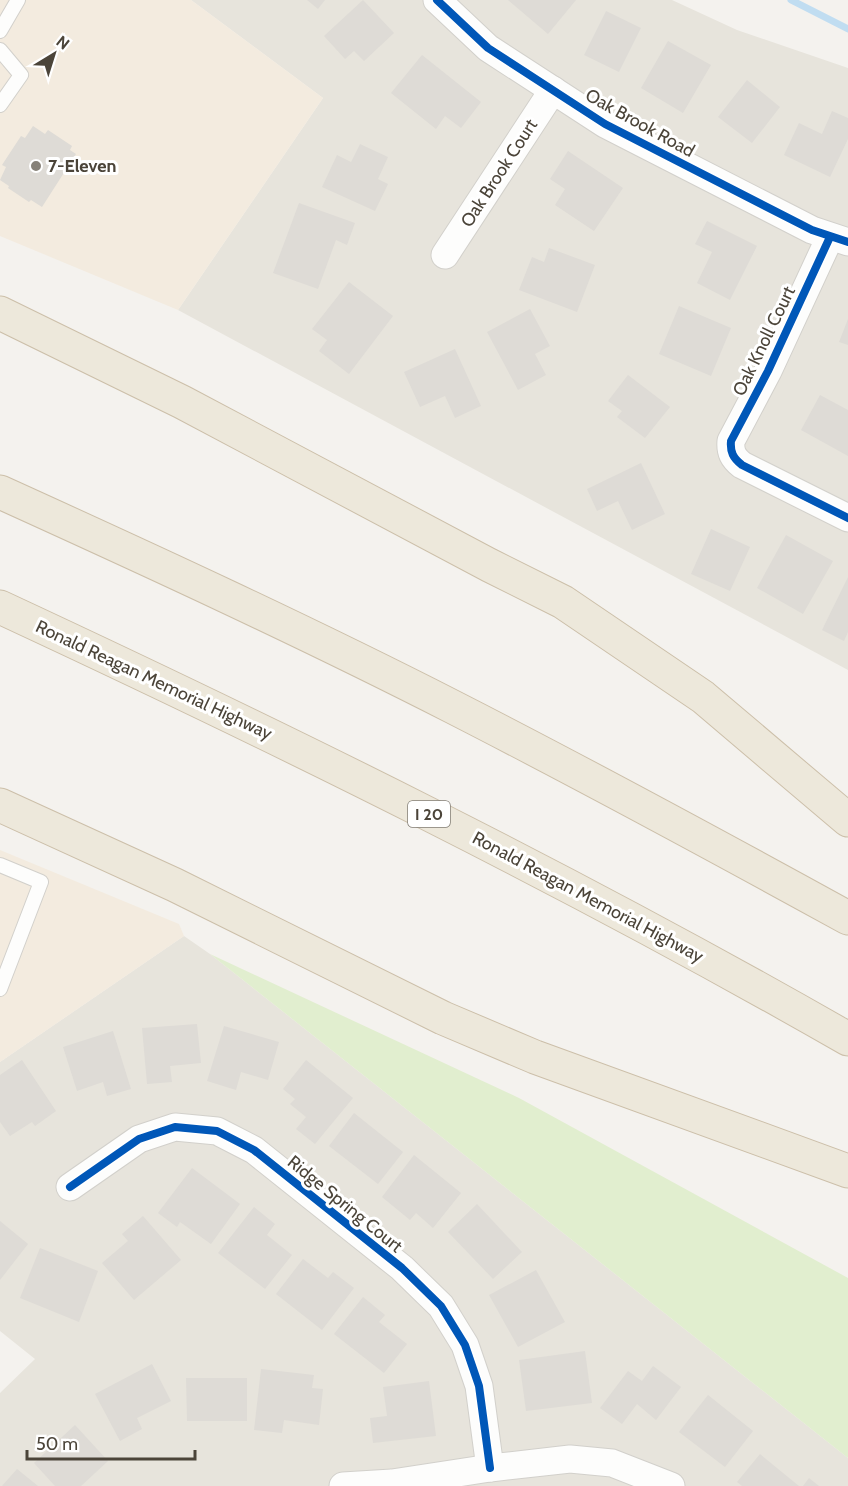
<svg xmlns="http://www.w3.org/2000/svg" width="848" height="1486" font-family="Cabin,sans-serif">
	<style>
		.residential { fill: #e7e4dc }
		.commercial { fill: #f3ebdf }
		.green { fill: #e1eecf }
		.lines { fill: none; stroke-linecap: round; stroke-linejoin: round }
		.stream { stroke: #c0ddf1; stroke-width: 7 }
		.building { fill: #dedbd6 }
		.lane-casing { stroke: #d2d0cb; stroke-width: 16 }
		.street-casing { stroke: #d2d0cb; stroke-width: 29 }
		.highway-casing { stroke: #ccbfa9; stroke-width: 35 }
		.lane { stroke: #fdfdfc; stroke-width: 14 }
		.street { stroke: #fdfdfc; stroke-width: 27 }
		.highway { stroke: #ede8db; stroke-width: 33 }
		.cycleway-casing { stroke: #fff; stroke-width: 11 }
		.cycleway { stroke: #0057b8; stroke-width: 8 }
		.poi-dot { fill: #868178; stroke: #fff; stroke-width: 2 }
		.labels { text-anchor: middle; stroke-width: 6; stroke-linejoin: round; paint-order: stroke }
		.shield { fill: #fff; stroke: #817c74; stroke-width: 1.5 }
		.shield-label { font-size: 16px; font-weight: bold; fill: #4b4439 }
		.street-label { font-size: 18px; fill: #4b4439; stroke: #fff }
		.poi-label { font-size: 18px; font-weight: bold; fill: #4b4439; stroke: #fff; text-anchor: start }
	</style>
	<rect width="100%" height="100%" fill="#f4f2ee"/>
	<g class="residential">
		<polygon points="191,0 672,0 737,30 848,68 848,670 178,310 323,98"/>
		<polygon points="184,936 210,954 848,1458 848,1486 0,1486 0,1393 35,1359 0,1331 0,1062"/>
	</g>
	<g class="commercial">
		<polygon points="0,0 191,0 323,98 178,310 0,236"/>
		<polygon points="0,850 179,924 184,936 0,1062"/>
	</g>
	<polygon class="green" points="210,954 519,1098 848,1278 848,1458"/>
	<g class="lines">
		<polyline class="stream" points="791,0 848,29"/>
	</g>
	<g class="building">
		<polygon points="307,0 325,0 318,9"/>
		<polygon points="363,0 394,33 364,61 354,51 345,59 324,36"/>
		<polygon points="508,0 576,0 548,34"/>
		<polygon points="606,11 641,28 619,72 584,55"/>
		<polygon points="668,41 711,65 683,113 641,88"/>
		<polygon points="422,55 481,102 461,128 445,116 436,129 391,93"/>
		<polygon points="747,80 780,107 752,143 718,117"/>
		<polygon points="832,111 848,118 848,139 830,177 784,155 799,123 822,134"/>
		<polygon points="33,126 45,134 48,130 72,146 70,150 76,154 42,207 31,200 29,202 8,188 9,186 0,180 6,167 2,165 21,136 25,138"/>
		<polygon points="360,144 388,157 378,179 388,184 375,211 322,187 337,155 351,162"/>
		<polygon points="568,151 623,188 594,231 555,205 565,189 550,179"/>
		<polygon points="299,203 355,223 347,245 336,240 318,289 273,273"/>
		<polygon points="707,221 757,246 730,300 697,283 712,252 695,244"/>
		<polygon points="549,248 595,265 577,312 519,290 532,257 544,262"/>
		<polygon points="349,282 393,316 349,374 319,351 327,340 312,329"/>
		<polygon points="679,306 731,328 711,376 659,354"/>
		<polygon points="530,309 550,346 535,354 546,375 518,390 487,332"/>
		<polygon points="848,319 848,345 839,342"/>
		<polygon points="455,349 481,406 455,418 445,396 420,407 404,372"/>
		<polygon points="628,375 670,407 645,438 617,417 622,411 608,401"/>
		<polygon points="820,395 848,410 848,456 801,430"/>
		<polygon points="641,463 665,514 632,530 618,501 597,511 587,489"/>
		<polygon points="711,529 750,547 730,591 691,574"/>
		<polygon points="786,535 833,561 803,614 757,588"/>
		<polygon points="848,577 848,632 844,641 822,630"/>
		<polygon points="197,1024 201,1063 170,1066 172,1082 147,1084 142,1028"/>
		<polygon points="224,1026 279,1042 268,1080 241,1072 236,1090 207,1081"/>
		<polygon points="113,1031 131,1089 107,1096 103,1082 77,1091 63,1047"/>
		<polygon points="22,1060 56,1111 35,1126 32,1122 10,1136 0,1122 0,1075"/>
		<polygon points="306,1060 353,1098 315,1144 296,1129 306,1117 290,1104 295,1099 283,1089"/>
		<polygon points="354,1113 403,1152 378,1184 329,1146"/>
		<polygon points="414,1155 461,1193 433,1228 416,1213 410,1220 382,1197"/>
		<polygon points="192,1168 240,1204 211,1244 180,1222 177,1227 158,1213"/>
		<polygon points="477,1204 522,1252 493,1279 448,1232"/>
		<polygon points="254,1207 275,1224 267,1235 292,1255 265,1289 218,1253"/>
		<polygon points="143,1216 181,1260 134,1300 102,1263 128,1241 122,1234"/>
		<polygon points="0,1221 28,1244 0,1280"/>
		<polygon points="40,1248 98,1271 79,1322 20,1298"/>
		<polygon points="303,1259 328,1278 333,1272 354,1288 322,1330 276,1294"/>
		<polygon points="536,1270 565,1322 518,1347 489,1295"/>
		<polygon points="363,1297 385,1315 379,1322 407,1344 384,1373 334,1334"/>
		<polygon points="585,1351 592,1403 526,1411 519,1360"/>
		<polygon points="152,1364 171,1401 137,1418 142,1429 120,1441 95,1394"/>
		<polygon points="653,1366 681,1387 656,1420 637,1404 622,1424 600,1408 628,1371 642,1381"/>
		<polygon points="261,1369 314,1375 312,1388 323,1389 319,1425 284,1420 282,1433 254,1430"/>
		<polygon points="186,1378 247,1378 247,1421 187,1421"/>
		<polygon points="429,1381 436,1436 373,1443 370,1418 387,1416 383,1387"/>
		<polygon points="708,1395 753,1431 725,1467 679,1432"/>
		<polygon points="75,1425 108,1461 81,1486 55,1486 34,1463"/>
		<polygon points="760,1454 799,1486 742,1486 737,1482"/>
		<polygon points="17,1469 38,1486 2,1486"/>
		<polygon points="809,1478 819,1486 803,1486"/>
	</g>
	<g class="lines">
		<g class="lane-casing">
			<g id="lane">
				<polyline points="0,31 18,0"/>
				<polyline points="0,50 21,75 0,105"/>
				<polyline points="0,865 41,882 0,989"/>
			</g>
		</g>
		<g class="street-casing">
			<g id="street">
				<polyline points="437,0 488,48 605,124 812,230 848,242"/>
				<path d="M 830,237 L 768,371 L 731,441 C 730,452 733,458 742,465 L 848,518"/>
				<polyline points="445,255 553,90"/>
				<polyline points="70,1187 139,1139 175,1127 217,1131 254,1150 402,1268 441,1306 465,1345 479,1386 490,1468"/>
				<polyline points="343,1486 392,1483 490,1468 570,1459 612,1463 671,1486"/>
			</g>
		</g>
		<g class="highway-casing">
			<g id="highway">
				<polyline points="0,313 182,402 489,565 563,602 703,697 848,820"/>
				<path d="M 0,492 C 152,561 304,631 453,707 C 586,775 717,846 848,918"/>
				<path d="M 0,607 C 288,741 572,881 848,1039"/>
				<polyline points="0,805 175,885 443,1018 535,1057 848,1171"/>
			</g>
		</g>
		<use href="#lane" class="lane"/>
		<use href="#street" class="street"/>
		<use href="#highway" class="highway"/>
		<g class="cycleway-casing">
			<g id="cycleway">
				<polyline points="437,0 488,48 605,124 812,230 848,242"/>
				<path d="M 830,237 L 768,371 L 731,441 C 730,452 733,458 742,465 L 848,518"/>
				<polyline points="70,1187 139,1139 175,1127 217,1131 254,1150 402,1268 441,1306 465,1345 479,1386 490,1468"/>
			</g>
		</g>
		<use href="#cycleway" class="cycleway"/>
	</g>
	<circle class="poi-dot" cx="36" cy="166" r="6"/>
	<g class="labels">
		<rect class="shield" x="408" y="801" width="42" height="26" rx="4.5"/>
		<g class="shield-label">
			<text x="429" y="820">I 20</text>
		</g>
		<g class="street-label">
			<text transform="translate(640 123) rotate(29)" y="6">Oak Brook Road</text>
			<text transform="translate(499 173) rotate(-57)" y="6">Oak Brook Court</text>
			<text transform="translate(764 341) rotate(-64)" y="6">Oak Knoll Court</text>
			<text transform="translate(154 680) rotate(25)" y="6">Ronald Reagan Memorial Highway</text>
			<text transform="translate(588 897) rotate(28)" y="6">Ronald Reagan Memorial Highway</text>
			<text transform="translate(345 1204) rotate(39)" y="6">Ridge Spring Court</text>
		</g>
		<g class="poi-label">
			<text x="48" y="172">7-Eleven</text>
		</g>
	</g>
	<g transform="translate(54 54) rotate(38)" stroke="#ffffff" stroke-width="4.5" paint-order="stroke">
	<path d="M0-4.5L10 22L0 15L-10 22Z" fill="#4b4439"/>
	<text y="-9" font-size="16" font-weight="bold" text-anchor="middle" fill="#4b4439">N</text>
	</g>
	<path d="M27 1450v9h168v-9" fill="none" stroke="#4b4439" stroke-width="3"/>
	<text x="36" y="1450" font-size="18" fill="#4b4439" stroke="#ffffff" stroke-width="4.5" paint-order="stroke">50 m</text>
</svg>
